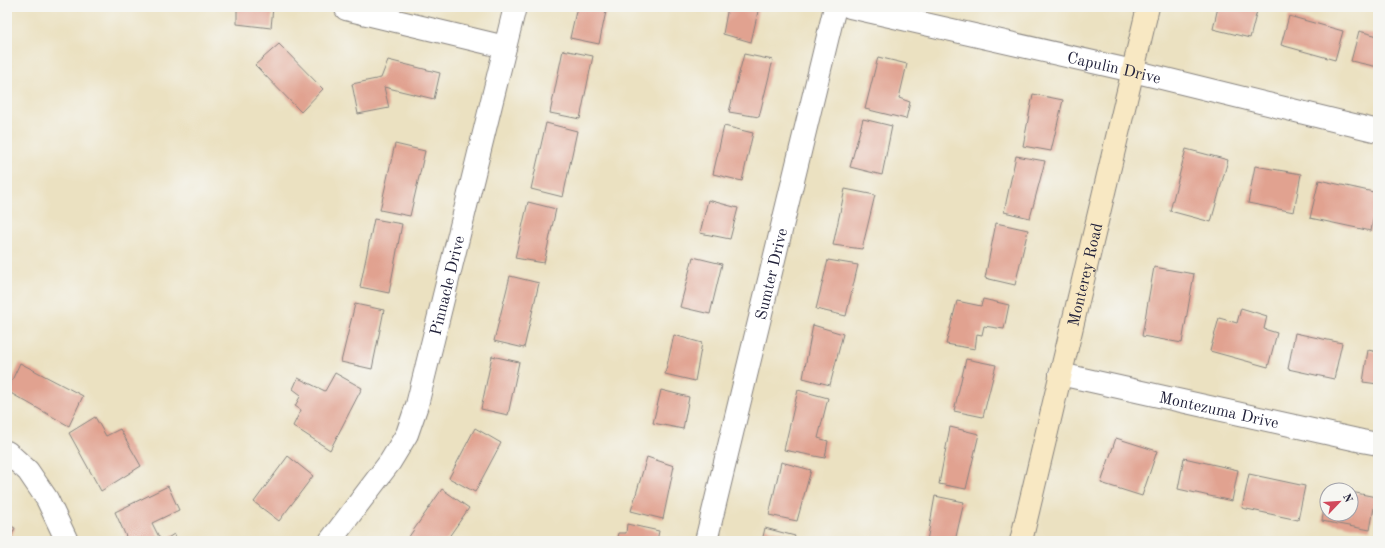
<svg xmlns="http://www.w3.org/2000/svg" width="1385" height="548" font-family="'Old Standard TT',serif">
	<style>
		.building { fill: #e1a290 }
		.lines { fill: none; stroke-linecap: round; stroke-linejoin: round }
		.street-casing { stroke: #86827e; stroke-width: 24 }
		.secondary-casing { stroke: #86827e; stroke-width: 24 }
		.street { stroke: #fff; stroke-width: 22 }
		.secondary { stroke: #f8e8c3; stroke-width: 22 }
		.labels { text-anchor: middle; stroke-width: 3; stroke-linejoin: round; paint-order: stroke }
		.street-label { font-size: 16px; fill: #22223b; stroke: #f6f6f2 }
	</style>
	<rect width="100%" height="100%" fill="#f6f6f2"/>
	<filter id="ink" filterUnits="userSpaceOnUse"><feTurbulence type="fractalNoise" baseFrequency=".025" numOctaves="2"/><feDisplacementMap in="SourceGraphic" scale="8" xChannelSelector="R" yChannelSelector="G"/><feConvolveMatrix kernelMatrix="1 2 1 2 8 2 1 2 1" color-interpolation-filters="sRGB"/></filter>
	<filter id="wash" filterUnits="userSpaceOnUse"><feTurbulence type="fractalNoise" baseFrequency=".012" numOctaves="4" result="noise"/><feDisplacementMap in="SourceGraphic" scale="16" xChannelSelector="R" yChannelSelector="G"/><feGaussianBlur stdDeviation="0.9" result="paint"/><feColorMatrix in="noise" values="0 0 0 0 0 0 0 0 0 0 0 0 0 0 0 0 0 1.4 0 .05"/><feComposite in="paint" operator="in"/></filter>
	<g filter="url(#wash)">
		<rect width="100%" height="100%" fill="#ebe1c1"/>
		<g id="blocks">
			<g class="building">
				<polygon points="237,7 273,7 271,28 237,24"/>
				<polygon points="577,7 607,7 599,44 570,38"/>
				<polygon points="728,7 759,7 751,42 723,34"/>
				<polygon points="1218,7 1258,7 1250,38 1213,29"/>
				<polygon points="1289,16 1343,31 1335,60 1281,45"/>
				<polygon points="1359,31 1378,36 1378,67 1351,61"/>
				<polygon points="279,44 323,89 301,112 255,65"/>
				<polygon points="563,50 593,56 580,119 550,113"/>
				<polygon points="744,54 773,60 759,117 729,112"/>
				<polygon points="878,57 907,64 899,98 910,102 906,119 865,109"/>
				<polygon points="388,60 440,73 434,99 384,87 389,108 358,114 352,84 381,78"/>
				<polygon points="1033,94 1063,100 1051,151 1023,146"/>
				<polygon points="863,119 892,126 882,175 850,167"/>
				<polygon points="546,123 577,131 563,197 531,189"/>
				<polygon points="724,126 753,133 742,181 713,174"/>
				<polygon points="395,144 425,151 410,216 380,210"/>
				<polygon points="1186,149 1228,160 1211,222 1170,211"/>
				<polygon points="1016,156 1045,161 1030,218 1004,212"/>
				<polygon points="1255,166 1301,174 1294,212 1248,203"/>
				<polygon points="1319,180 1378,193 1371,231 1310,218"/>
				<polygon points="845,189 875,195 862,249 833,245"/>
				<polygon points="708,200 738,208 730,239 700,233"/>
				<polygon points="528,202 556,209 544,263 515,258"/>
				<polygon points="374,219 402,224 389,293 360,287"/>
				<polygon points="996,223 1028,230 1015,285 985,278"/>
				<polygon points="693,257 722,264 710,314 680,307"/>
				<polygon points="828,260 858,265 846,316 816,309"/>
				<polygon points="1154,267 1194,274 1182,343 1142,336"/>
				<polygon points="510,276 539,283 524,348 494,341"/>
				<polygon points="983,299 1009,305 1004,329 984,326 982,335 977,334 975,349 946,344 957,301 981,306"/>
				<polygon points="355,304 384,310 372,369 341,362"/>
				<polygon points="1241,308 1267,316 1264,329 1277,333 1268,367 1210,351 1219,318 1237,323"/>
				<polygon points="813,325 843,334 830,385 803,378"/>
				<polygon points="1295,333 1342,343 1334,379 1288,369"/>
				<polygon points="674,335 702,343 695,381 665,374"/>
				<polygon points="1368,350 1378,352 1378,384 1363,382"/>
				<polygon points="492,356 519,362 508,415 481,409"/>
				<polygon points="966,359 996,365 983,417 954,411"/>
				<polygon points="20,363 83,396 69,426 7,391"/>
				<polygon points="335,373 362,388 330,450 293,426 301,410 295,406 301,395 293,389 298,378 325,391"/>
				<polygon points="661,390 689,397 683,429 653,423"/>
				<polygon points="798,390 828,398 818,438 828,441 825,458 784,450"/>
				<polygon points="95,417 106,436 120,429 141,466 101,491 69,433"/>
				<polygon points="950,427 979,434 966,489 939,484"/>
				<polygon points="475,428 501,443 475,492 449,478"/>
				<polygon points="1116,438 1157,451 1142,496 1101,483"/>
				<polygon points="288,456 313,476 279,521 254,502"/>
				<polygon points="647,457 674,466 663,519 631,511"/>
				<polygon points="1184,458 1238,470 1232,501 1178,489"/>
				<polygon points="781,462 811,470 797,521 769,515"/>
				<polygon points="1249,474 1305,486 1298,520 1242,508"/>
				<polygon points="168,486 179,510 152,523 161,541 128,541 115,512"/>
				<polygon points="442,489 469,508 446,541 406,541"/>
				<polygon points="1351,492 1376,497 1370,530 1322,521 1326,497 1327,514 1351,514"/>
				<polygon points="935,496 964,502 955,541 927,541"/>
				<polygon points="7,524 15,528 9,541 7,541"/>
				<polygon points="627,524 659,531 657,541 616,541 618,533 626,533"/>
				<polygon points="765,528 795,536 793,541 762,541"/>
				<polygon points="174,534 178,541 163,541"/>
			</g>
		</g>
	</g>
	<g filter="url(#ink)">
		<use href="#blocks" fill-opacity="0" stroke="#86827e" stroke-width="1"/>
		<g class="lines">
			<g class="street-casing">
				<g id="street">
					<path id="s1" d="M 850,7 L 1133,71 L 1378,131"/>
					<polyline points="346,9 505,47"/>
					<path id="s2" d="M 1060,374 L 1362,441 L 1378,444"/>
					<polyline points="7,452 28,471 47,499 67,541"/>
					<path id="s3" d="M 330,541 L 390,462 L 407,434 L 417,405 L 515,7"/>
					<path id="s4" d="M 706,541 L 835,7"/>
				</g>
			</g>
			<g class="secondary-casing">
				<g id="secondary">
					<path id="s5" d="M 1021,541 L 1148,7"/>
				</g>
			</g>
			<use href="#street" class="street"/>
			<use href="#secondary" class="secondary"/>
		</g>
	</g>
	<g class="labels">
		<g class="street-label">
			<text dy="6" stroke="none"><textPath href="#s1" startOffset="271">Capulin Drive</textPath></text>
			<text dy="6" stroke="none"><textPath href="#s4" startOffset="275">Sumter Drive</textPath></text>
			<text dy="6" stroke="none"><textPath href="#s5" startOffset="274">Monterey Road</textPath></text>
			<text dy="6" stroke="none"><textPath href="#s3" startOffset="286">Pinnacle Drive</textPath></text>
			<text dy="6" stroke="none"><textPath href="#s2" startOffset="163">Montezuma Drive</textPath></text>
		</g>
	</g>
	<rect width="1385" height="548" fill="none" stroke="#f6f6f2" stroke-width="24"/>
	<g transform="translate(1339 502) rotate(65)"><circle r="19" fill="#f6f6f2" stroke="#a1a1a9"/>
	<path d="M0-3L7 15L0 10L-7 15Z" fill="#d1495b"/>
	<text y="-6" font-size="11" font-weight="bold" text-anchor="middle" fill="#22223b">N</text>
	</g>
</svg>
